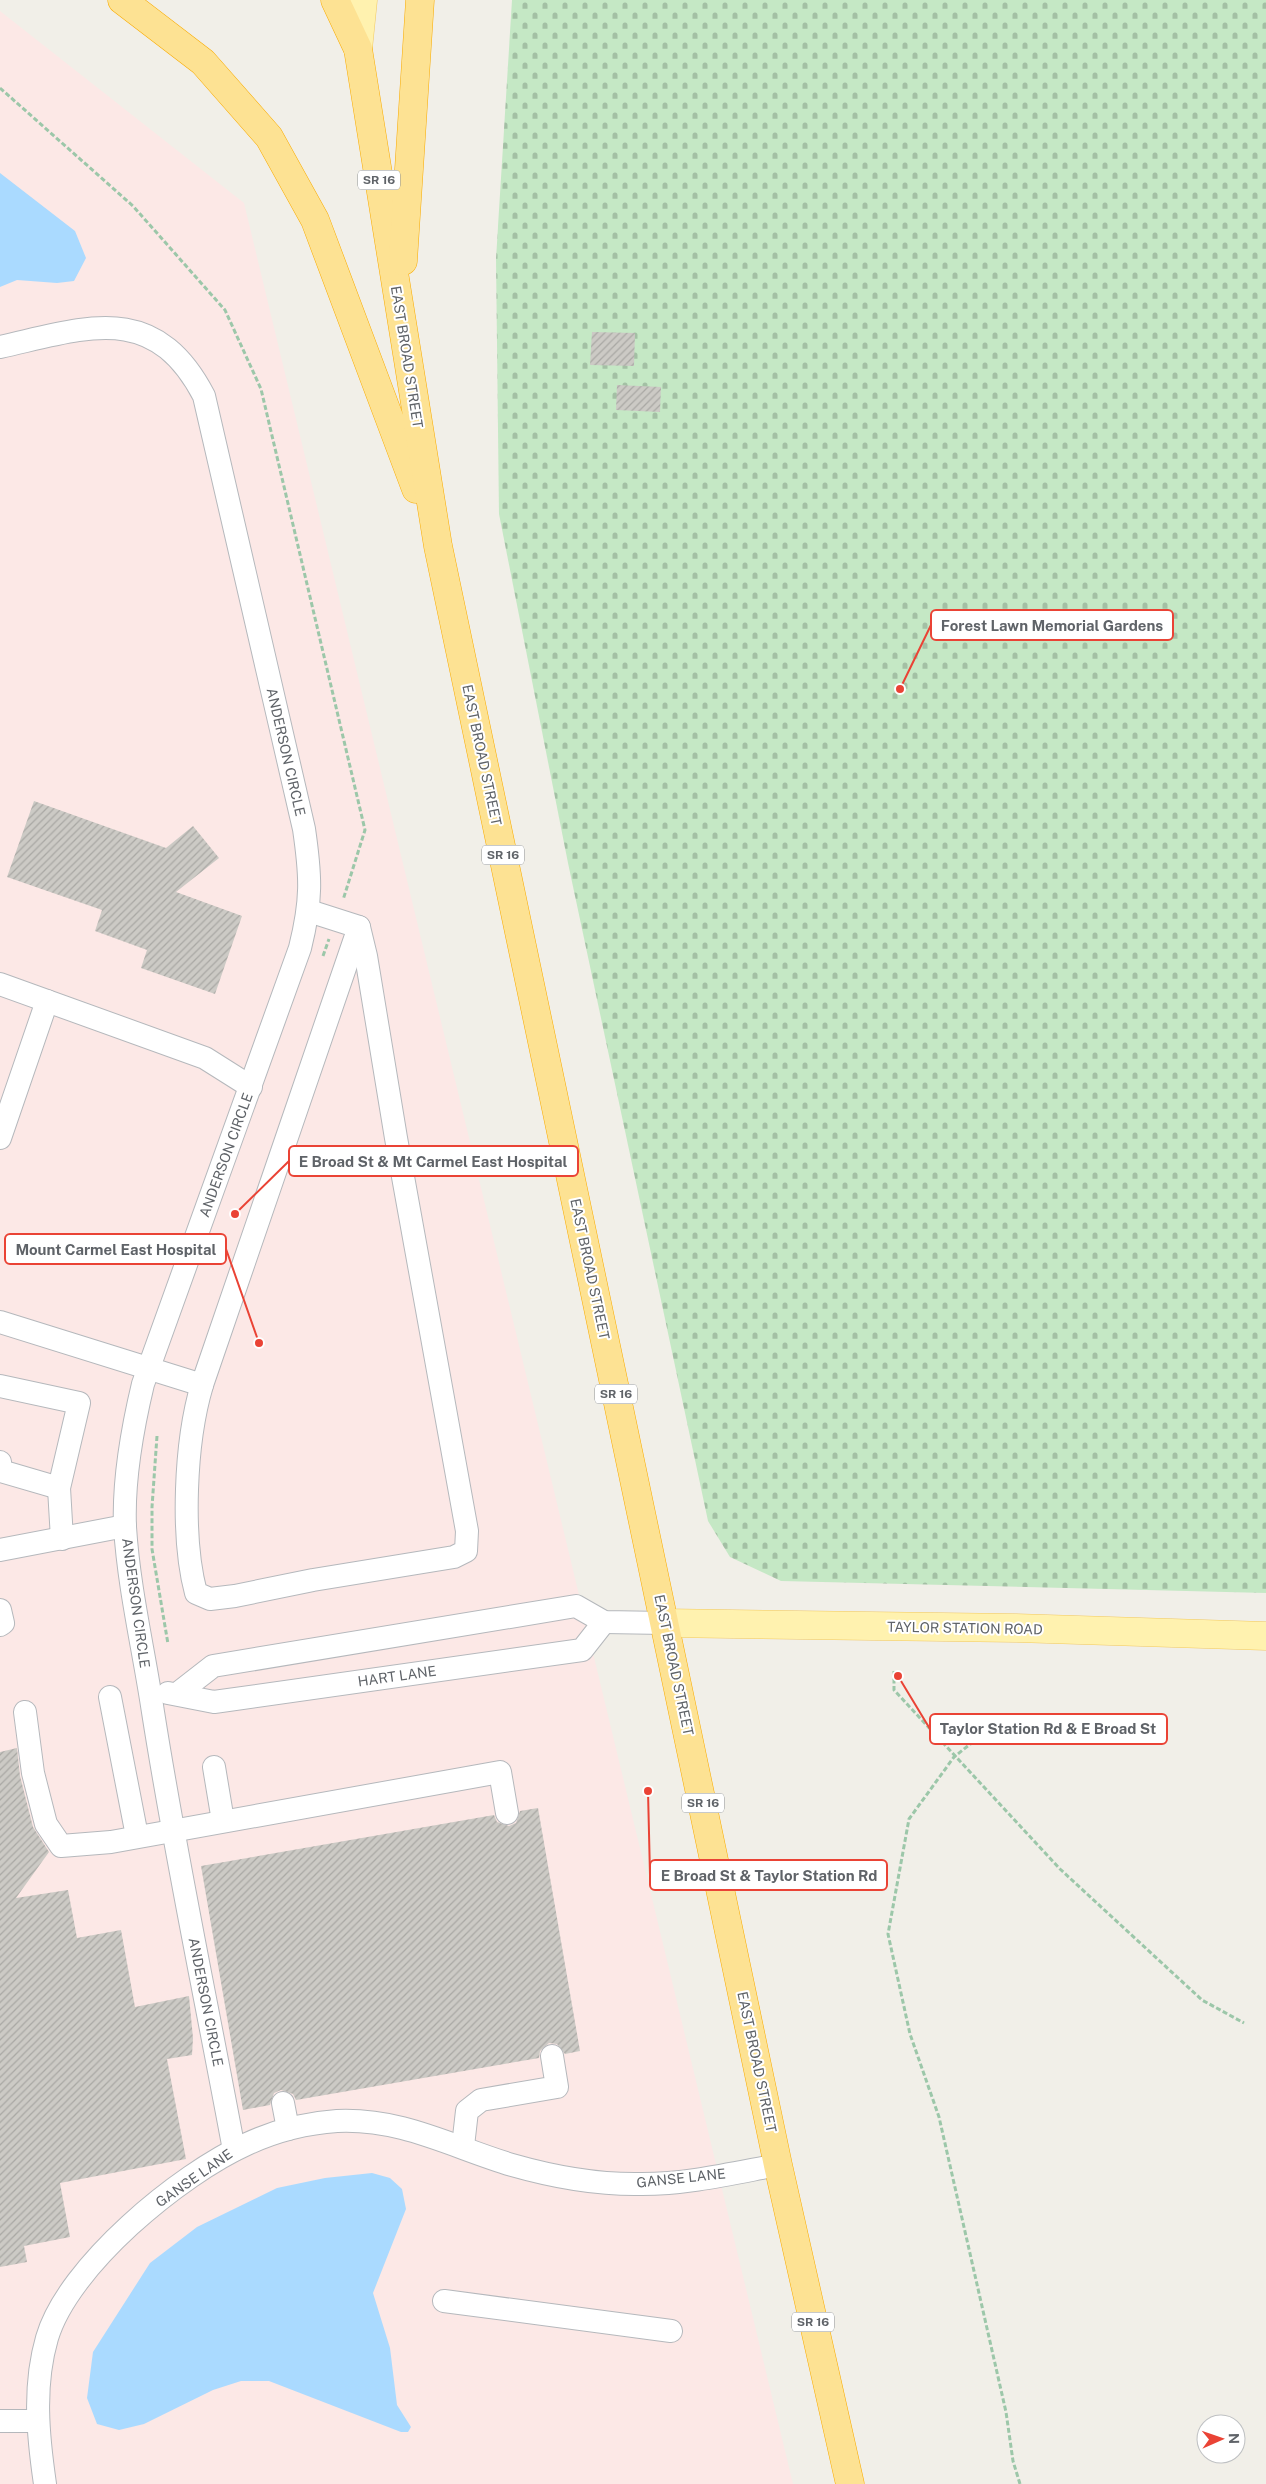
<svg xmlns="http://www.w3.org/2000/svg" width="1266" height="2484" font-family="'Public Sans',sans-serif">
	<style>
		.medical { fill: #fce8e6 }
		.cemetery { fill: url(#cemetery-stones) }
		.water { fill: #aadaff }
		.building { fill: url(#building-hatch) }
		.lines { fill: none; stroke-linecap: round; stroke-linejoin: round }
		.minor-casing { stroke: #b5b8bc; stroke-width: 24 }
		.major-casing { stroke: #f2c960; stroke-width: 29 }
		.highway-casing { stroke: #f9ab00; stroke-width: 29 }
		.path { stroke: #9cc7a9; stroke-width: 3; stroke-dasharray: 5 2.5; stroke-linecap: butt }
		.minor { stroke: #fff; stroke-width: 22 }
		.major { stroke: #fff2af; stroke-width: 28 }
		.highway { stroke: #fde293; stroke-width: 28 }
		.labels { text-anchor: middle; stroke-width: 4; stroke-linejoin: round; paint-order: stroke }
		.shield { fill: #fff; stroke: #8f9295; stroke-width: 1 }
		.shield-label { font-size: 12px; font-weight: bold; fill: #5f6368 }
		.street-label { font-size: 14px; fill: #5f6368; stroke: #fff }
		.leader { fill: none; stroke: #ea4335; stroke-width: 2 }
		.callout-dot { fill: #ea4335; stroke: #fff; stroke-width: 2 }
		.callout { fill: #fff; stroke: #ea4335; stroke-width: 2 }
		.callout-label { font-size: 15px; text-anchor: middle; font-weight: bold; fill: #5f6368 }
	</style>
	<defs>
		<pattern id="cemetery-stones" width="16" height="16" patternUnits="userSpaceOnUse" patternTransform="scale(1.25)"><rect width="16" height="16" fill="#c5e8c5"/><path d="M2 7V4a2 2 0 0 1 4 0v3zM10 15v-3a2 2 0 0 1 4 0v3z" fill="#a3c0a4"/></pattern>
		<pattern id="building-hatch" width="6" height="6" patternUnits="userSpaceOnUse" patternTransform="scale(1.25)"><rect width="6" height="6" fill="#cccac5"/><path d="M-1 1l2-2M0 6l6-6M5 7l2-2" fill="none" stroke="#a9a8a4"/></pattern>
	</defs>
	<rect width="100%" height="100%" fill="#f1efe8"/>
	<polygon class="medical" points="0,11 244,203 793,2484 0,2484"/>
	<polygon class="cemetery" points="512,0 1266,0 1266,1593 781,1581 730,1557 708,1521 568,863 499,514 496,259"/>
	<g class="water">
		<polygon points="0,173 75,231 86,258 74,281 57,283 17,280 0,287"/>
		<polygon points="372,2173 390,2178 402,2189 406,2209 373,2293 390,2348 397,2405 411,2427 408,2432 401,2432 269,2381 241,2381 213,2390 144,2424 119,2430 97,2424 87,2398 93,2352 150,2263 197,2227 277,2188 325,2178"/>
	</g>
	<g class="building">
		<polygon points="592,332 635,333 634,366 590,365"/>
		<polygon points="617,385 661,387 660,412 616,410"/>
		<polygon points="34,801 166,848 193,826 219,858 176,892 242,916 215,994 141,968 147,950 95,931 102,910 7,877"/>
		<polygon points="17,1748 20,1776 33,1827 49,1852 16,1898 68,1890 77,1938 121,1930 135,2007 189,1996 193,2038 192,2055 167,2059 186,2159 60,2183 70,2237 24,2246 27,2262 0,2267 0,1752"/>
		<polygon points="538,1808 580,2051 565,2054 557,2044 549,2043 540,2051 539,2058 296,2100 293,2094 281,2090 274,2093 270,2105 243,2110 201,1866 494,1815 497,1822 509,1826 516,1823 520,1811"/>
	</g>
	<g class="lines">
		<g class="minor-casing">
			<g id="minor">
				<path d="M 0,347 C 86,328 154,300 204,396 L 304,829 C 311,877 312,900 300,948 L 143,1384 C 132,1430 123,1479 125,1527 C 129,1590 144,1651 153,1712 C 176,1859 207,2004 234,2150"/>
				<polyline points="0,984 205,1058 251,1087"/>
				<polyline points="0,1138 47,1001"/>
				<polyline points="0,1322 202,1385 359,927 309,911"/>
				<path d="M 202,1385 C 185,1442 181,1537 196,1593 L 210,1599 L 235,1596 L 313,1580 L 454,1557 L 466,1551 L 467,1531 L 396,1138 L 366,956 L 359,927"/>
				<polyline points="0,1386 79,1403 59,1488 62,1539"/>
				<polyline points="0,1462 1,1471 59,1488"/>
				<polyline points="0,1550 125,1526"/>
				<polyline points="0,1610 3,1623 0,1625"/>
				<polyline points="168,1693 214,1702 582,1650 604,1622"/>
				<polyline points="177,1694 213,1666 576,1606 604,1622 665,1623"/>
				<polyline points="110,1697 137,1836"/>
				<polyline points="25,1712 33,1773 46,1824 61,1846 111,1842 500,1772 507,1813"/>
				<polyline points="214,1767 223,1821"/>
				<polyline points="283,2103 288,2129"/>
				<polyline points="463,2146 467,2111 481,2100 557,2087 552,2056"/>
				<polyline points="444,2301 671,2331"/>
				<polyline points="0,2421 38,2421"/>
				<path d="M 45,2484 C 38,2436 33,2386 47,2338 C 68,2266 180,2174 247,2144 C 275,2131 307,2123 337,2121 C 402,2118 452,2147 512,2165 C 554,2177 598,2185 642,2184 C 688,2184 734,2173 778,2165"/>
			</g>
		</g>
		<g class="major-casing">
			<g id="major">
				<polyline points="358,49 363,0"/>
				<polyline points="665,1623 1015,1628 1266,1636"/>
			</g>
		</g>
		<g class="highway-casing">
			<g id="highway">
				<polyline points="122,0 203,62 269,137 315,220 416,489"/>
				<polyline points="335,0 358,49 438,546 778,2165 850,2484"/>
				<polyline points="403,261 420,0"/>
			</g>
		</g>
		<g class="path">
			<polyline points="0,88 133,206 225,310 261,389 365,830 343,900"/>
			<polyline points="323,956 329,939"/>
			<polyline points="157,1436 152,1507 152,1549 168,1644"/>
			<polyline points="894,1671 894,1690 1060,1869 1202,2000 1244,2023"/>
			<polyline points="1003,1718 954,1757 909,1819 888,1934 910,2034 939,2117 1006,2412 1013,2461 1020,2484"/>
		</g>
		<use href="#minor" class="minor"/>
		<use href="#major" class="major"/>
		<use href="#highway" class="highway"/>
	</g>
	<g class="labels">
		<g class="shield">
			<rect x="358" y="170.5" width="42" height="19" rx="4"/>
			<rect x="482" y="845.5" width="42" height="19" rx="4"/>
			<rect x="595" y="1384.5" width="42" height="19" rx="4"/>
			<rect x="682" y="1793.5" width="42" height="19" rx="4"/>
			<rect x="792" y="2312.5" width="42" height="19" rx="4"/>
		</g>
		<g class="shield-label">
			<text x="379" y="184">SR 16</text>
			<text x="503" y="859">SR 16</text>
			<text x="616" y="1398">SR 16</text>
			<text x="703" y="1807">SR 16</text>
			<text x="813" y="2326">SR 16</text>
		</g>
		<g class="street-label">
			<text transform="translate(407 357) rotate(81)" y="5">EAST BROAD STREET</text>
			<text transform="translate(286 752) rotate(77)" y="5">ANDERSON CIRCLE</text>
			<text transform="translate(482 755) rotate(78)" y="5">EAST BROAD STREET</text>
			<text transform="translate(226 1155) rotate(-70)" y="5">ANDERSON CIRCLE</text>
			<text transform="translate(590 1269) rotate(78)" y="5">EAST BROAD STREET</text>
			<text transform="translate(136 1603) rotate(82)" y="5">ANDERSON CIRCLE</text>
			<text transform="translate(965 1628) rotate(1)" y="5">TAYLOR STATION ROAD</text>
			<text transform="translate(674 1665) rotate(78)" y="5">EAST BROAD STREET</text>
			<text transform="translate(397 1676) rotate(-8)" y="5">HART LANE</text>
			<text transform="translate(206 2002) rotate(79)" y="5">ANDERSON CIRCLE</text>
			<text transform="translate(757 2062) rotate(78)" y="5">EAST BROAD STREET</text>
			<text transform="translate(194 2178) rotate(-35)" y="5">GANSE LANE</text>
			<text transform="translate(681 2178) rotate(-6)" y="5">GANSE LANE</text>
		</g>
	</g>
	<path class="leader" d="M900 689L931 625M235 1214L289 1161M259 1343L226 1249M898 1676L930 1729M648 1791L650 1875"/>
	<g class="callout-dot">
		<circle cx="900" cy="689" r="5"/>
		<circle cx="235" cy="1214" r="5"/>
		<circle cx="259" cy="1343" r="5"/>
		<circle cx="898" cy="1676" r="5"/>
		<circle cx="648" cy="1791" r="5"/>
	</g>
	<g class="callout">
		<rect x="931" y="610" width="242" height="30" rx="5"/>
		<rect x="289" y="1146" width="289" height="30" rx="5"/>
		<rect x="5" y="1234" width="221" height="30" rx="5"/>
		<rect x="930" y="1714" width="237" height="30" rx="5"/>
		<rect x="650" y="1860" width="237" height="30" rx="5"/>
	</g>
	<g class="callout-label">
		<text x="1052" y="631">Forest Lawn Memorial Gardens</text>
		<text x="433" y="1167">E Broad St &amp; Mt Carmel East Hospital</text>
		<text x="116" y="1255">Mount Carmel East Hospital</text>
		<text x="1048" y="1734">Taylor Station Rd &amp; E Broad St</text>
		<text x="769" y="1881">E Broad St &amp; Taylor Station Rd</text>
	</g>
	<g transform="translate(1221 2439) rotate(88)"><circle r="24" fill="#ffffff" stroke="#bfc1c3"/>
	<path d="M0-4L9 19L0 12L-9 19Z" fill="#ea4335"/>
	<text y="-8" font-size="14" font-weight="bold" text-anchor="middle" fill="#5f6368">N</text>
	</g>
</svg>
